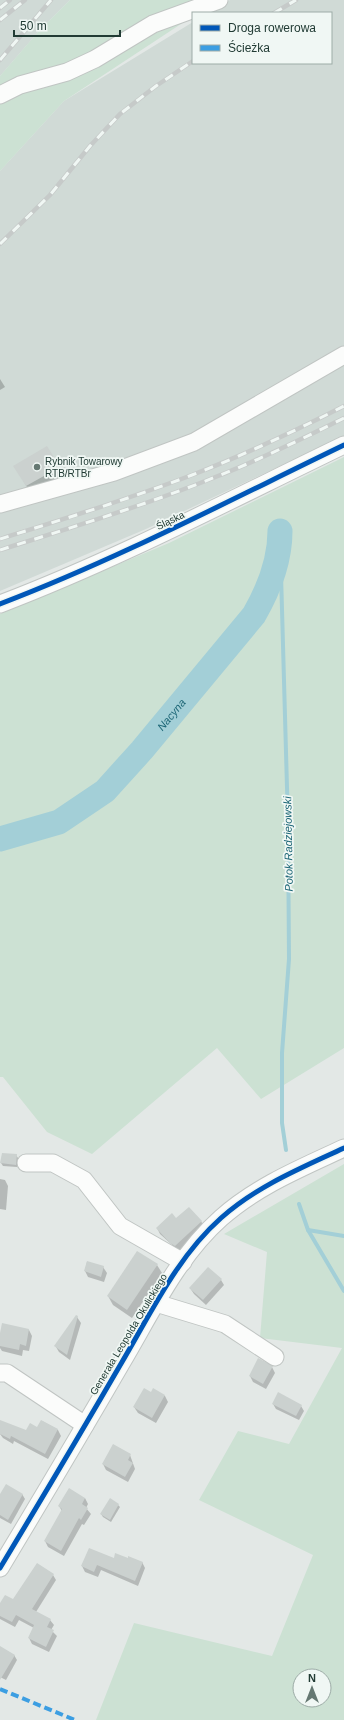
<svg xmlns="http://www.w3.org/2000/svg" width="344" height="1720" font-family="Arial,sans-serif">
	<style>
		.built { fill: #d0dad6 }
		.green { fill: #cce1d3; fill-rule: evenodd }
		.shadow { fill: #0003 }
		.lines { fill: none; stroke-linecap: round; stroke-linejoin: round }
		.stream { stroke: #a3cfd7; stroke-width: 4 }
		.river { stroke: #a3cfd7; stroke-width: 25 }
		.building { fill: #cbd1cf }
		.minor-casing { stroke: #c0c5c3; stroke-width: 19 }
		.minor { stroke: #fbfcfb; stroke-width: 17 }
		.rail-casing { stroke: #c6cac9; stroke-width: 4.5 }
		.rail { stroke: #f0f7f4; stroke-width: 3; stroke-dasharray: 9; stroke-linecap: butt }
		.quiet { stroke: #3c9ee2; stroke-width: 4; stroke-dasharray: 8 4; stroke-linecap: butt }
		.cycleway-casing { stroke: #f0f7f4; stroke-width: 8 }
		.cycleway { stroke: #0057b8; stroke-width: 5 }
		.poi-dot { fill: #657872; stroke: #f0f7f4; stroke-width: 1.5 }
		.labels { text-anchor: middle; stroke-width: 3.5; stroke-linejoin: round; paint-order: stroke }
		.poi-label { font-size: 10px; fill: #213b34; stroke: #f0f7f4; text-anchor: start }
		.street-label { font-size: 10px; fill: #213b34; stroke: #f0f7f4 }
		.water-label { font-size: 11px; font-style: italic; fill: #1c6676; stroke: #f0f7f4 }
	</style>
	<rect width="100%" height="100%" fill="#e3e8e6"/>
	<g class="built">
		<polygon points="0,0 70,0 38,32 0,76"/>
		<polygon points="230,0 344,0 344,436 146,529 0,591 0,171 64,101 193,22 193,63 331,63 331,13 208,13"/>
	</g>
	<g class="green">
		<polygon points="70,0 223,0 187,20 64,101 0,171 0,76 38,32"/>
		<polygon points="344,457 344,1048 261,1099 217,1048 92,1154 47,1132 3,1077 0,1077 0,614 169,543"/>
		<path d="M 344,1164 L 344,1720 L 96,1720 L 134,1623 L 272,1656 L 313,1555 L 199,1500 L 238,1431 L 289,1444 L 342,1348 L 260,1338 L 267,1252 L 224,1234 ZM 300,1676 L 324,1676 L 324,1700 L 300,1700 Z"/>
	</g>
	<g class="shadow">
		<polygon points="0,379 5,387 0,390"/>
		<polygon points="59,467 67,481 34,500 23,480"/>
		<polygon points="3,1154 16,1155 18,1158 17,1167 3,1166 1,1163"/>
		<polygon points="0,1179 5,1180 8,1186 6,1210 0,1209"/>
		<polygon points="176,1219 201,1221 204,1227 179,1251 160,1234 157,1228"/>
		<polygon points="87,1262 103,1267 107,1273 104,1282 88,1277 85,1271"/>
		<polygon points="157,1265 162,1273 132,1318 113,1305 108,1296"/>
		<polygon points="221,1280 224,1285 206,1305 194,1294 190,1288"/>
		<polygon points="77,1317 81,1323 70,1360 59,1352 56,1347"/>
		<polygon points="29,1330 32,1336 29,1351 23,1350 22,1356 2,1351 0,1348 0,1338"/>
		<polygon points="259,1359 272,1367 275,1373 266,1389 253,1382 250,1376"/>
		<polygon points="153,1390 165,1396 168,1402 156,1423 138,1413 134,1407 151,1393"/>
		<polygon points="273,1404 301,1406 304,1411 299,1420 276,1409"/>
		<polygon points="0,1421 26,1432 38,1429 42,1421 58,1430 61,1436 48,1459 14,1441 13,1444 3,1438 0,1434"/>
		<polygon points="130,1455 135,1469 128,1482 106,1470 103,1464"/>
		<polygon points="22,1494 25,1499 11,1524 0,1518 0,1496"/>
		<polygon points="85,1498 88,1504 86,1508 91,1514 84,1525 82,1524 64,1556 48,1547 45,1541 62,1511 59,1506"/>
		<polygon points="118,1505 120,1507 111,1522 103,1517 101,1514"/>
		<polygon points="114,1559 142,1562 145,1568 138,1586 101,1570 98,1577 85,1572 82,1566"/>
		<polygon points="53,1575 56,1580 36,1612 50,1620 54,1625 51,1630 57,1636 49,1652 32,1644 29,1638 34,1628 19,1620 15,1627 0,1619 0,1605 13,1601"/>
		<polygon points="0,1647 14,1655 17,1660 6,1680 0,1677"/>
	</g>
	<g class="lines">
		<g class="stream">
			<polyline points="280,538 288,823 289,959 282,1053 282,1123 286,1150"/>
			<polyline points="299,1204 308,1230 344,1291"/>
			<polyline points="308,1230 344,1236"/>
		</g>
		<path class="river" id="s1" d="M 0,839 L 59,822 L 105,791 L 142,750 L 254,615 C 269,589 280,561 280,531"/>
	</g>
	<g class="building">
		<polygon points="47,446 60,467 26,486 13,466"/>
		<polygon points="2,1153 17,1154 16,1165 0,1163"/>
		<polygon points="189,1207 202,1221 175,1246 170,1243 156,1228 172,1213 176,1218"/>
		<polygon points="137,1251 158,1264 127,1310 107,1296"/>
		<polygon points="87,1261 104,1266 101,1277 84,1271"/>
		<polygon points="208,1267 222,1279 203,1300 189,1288"/>
		<polygon points="76,1315 78,1316 67,1355 54,1346"/>
		<polygon points="2,1323 29,1329 26,1346 20,1344 19,1350 0,1346 0,1333"/>
		<polygon points="258,1358 273,1366 263,1384 249,1376"/>
		<polygon points="144,1388 151,1392 153,1388 165,1395 152,1418 133,1407"/>
		<polygon points="278,1392 302,1405 296,1416 272,1404"/>
		<polygon points="0,1420 26,1430 30,1423 37,1427 41,1420 58,1429 45,1454 11,1436 10,1439 0,1434"/>
		<polygon points="113,1444 131,1454 128,1460 133,1463 125,1477 102,1464"/>
		<polygon points="6,1484 23,1494 8,1520 0,1515 0,1494"/>
		<polygon points="69,1488 85,1498 82,1504 88,1508 81,1520 79,1518 61,1551 44,1541 62,1509 58,1506"/>
		<polygon points="110,1498 119,1504 110,1520 100,1514"/>
		<polygon points="89,1548 114,1558 115,1553 128,1558 128,1556 143,1562 135,1581 97,1565 94,1572 81,1566"/>
		<polygon points="37,1563 54,1574 32,1609 51,1619 47,1627 54,1630 46,1647 28,1638 34,1625 16,1615 12,1622 0,1616 0,1603 5,1595 13,1599"/>
		<polygon points="0,1646 15,1655 0,1680"/>
	</g>
	<g class="lines">
		<g class="minor-casing">
			<g id="minor">
				<polyline points="0,95 20,85 67,72 95,59 153,24 219,0"/>
				<polyline points="0,504 114,472 194,442 344,355"/>
				<path d="M 0,604 C 118,559 230,500 344,445"/>
				<polyline points="26,1163 53,1163 84,1180 120,1226 183,1262"/>
				<polyline points="156,1303 225,1324 275,1357"/>
				<polyline points="0,1373 7,1373 85,1425"/>
				<path d="M 0,1568 C 41,1500 82,1431 122,1362 C 151,1313 177,1257 221,1218 C 257,1186 301,1168 344,1148"/>
			</g>
		</g>
		<use href="#minor" class="minor"/>
		<g class="rail-casing">
			<g id="rail">
				<polyline points="0,8 10,0"/>
				<polyline points="274,13 296,0"/>
				<polyline points="0,20 25,0"/>
				<polyline points="0,60 51,0"/>
				<polyline points="0,244 50,195 90,146 120,114 156,86 193,61"/>
				<path d="M 0,539 C 64,519 129,499 192,475 C 244,455 295,431 344,406"/>
				<path d="M 0,550 C 73,527 146,505 218,476 C 261,459 302,439 344,418"/>
			</g>
		</g>
		<use href="#rail" class="rail"/>
		<polyline class="quiet" points="0,1689 75,1720"/>
		<g class="cycleway-casing">
			<g id="cycleway">
				<path d="M 0,604 C 118,559 230,500 344,445"/>
				<path d="M 0,1568 C 41,1500 82,1431 122,1362 C 151,1313 177,1257 221,1218 C 257,1186 301,1168 344,1148"/>
			</g>
		</g>
		<use href="#cycleway" class="cycleway"/>
	</g>
	<circle class="poi-dot" cx="37" cy="467" r="4"/>
	<g class="labels">
		<g class="poi-label">
			<text x="45" y="465">Rybnik Towarowy<tspan x="45" dy="12">RTB/RTBr</tspan></text>
		</g>
		<g class="street-label">
			<text transform="translate(170 520) rotate(-26)" y="4">Śląska</text>
			<text transform="translate(128 1334) rotate(-59)" y="4">Generała Leopolda Okulickiego</text>
		</g>
		<g class="water-label">
			<text dy="4" stroke="none"><textPath href="#s1" startOffset="218">Nacyna</textPath></text>
			<text transform="translate(288 844) rotate(-91)" y="4">Potok Radziejowski</text>
		</g>
	</g>
	<rect x="192" y="12" width="140" height="52" fill="#f0f7f4" stroke="#9daca7"/>
	<rect x="200" y="25" width="20" height="6" fill="#0057b8" stroke="#9daca7"/>
	<text x="228" y="32" font-size="12" fill="#213b34">Droga rowerowa</text>
	<rect x="200" y="45" width="20" height="6" fill="#3c9ee2" stroke="#9daca7"/>
	<text x="228" y="52" font-size="12" fill="#213b34">Ścieżka</text>
	<g transform="translate(312 1688)"><circle r="19" fill="#f0f7f4" stroke="#9daca7"/>
	<path d="M0-3L7 15L0 10L-7 15Z" fill="#657872"/>
	<text y="-6" font-size="11" font-weight="bold" text-anchor="middle" fill="#213b34">N</text>
	</g>
	<path d="M14 30v6h106v-6" fill="none" stroke="#213b34" stroke-width="2"/>
	<text x="20" y="30" font-size="12" fill="#213b34" stroke="#f0f7f4" stroke-width="3" paint-order="stroke">50 m</text>
</svg>
